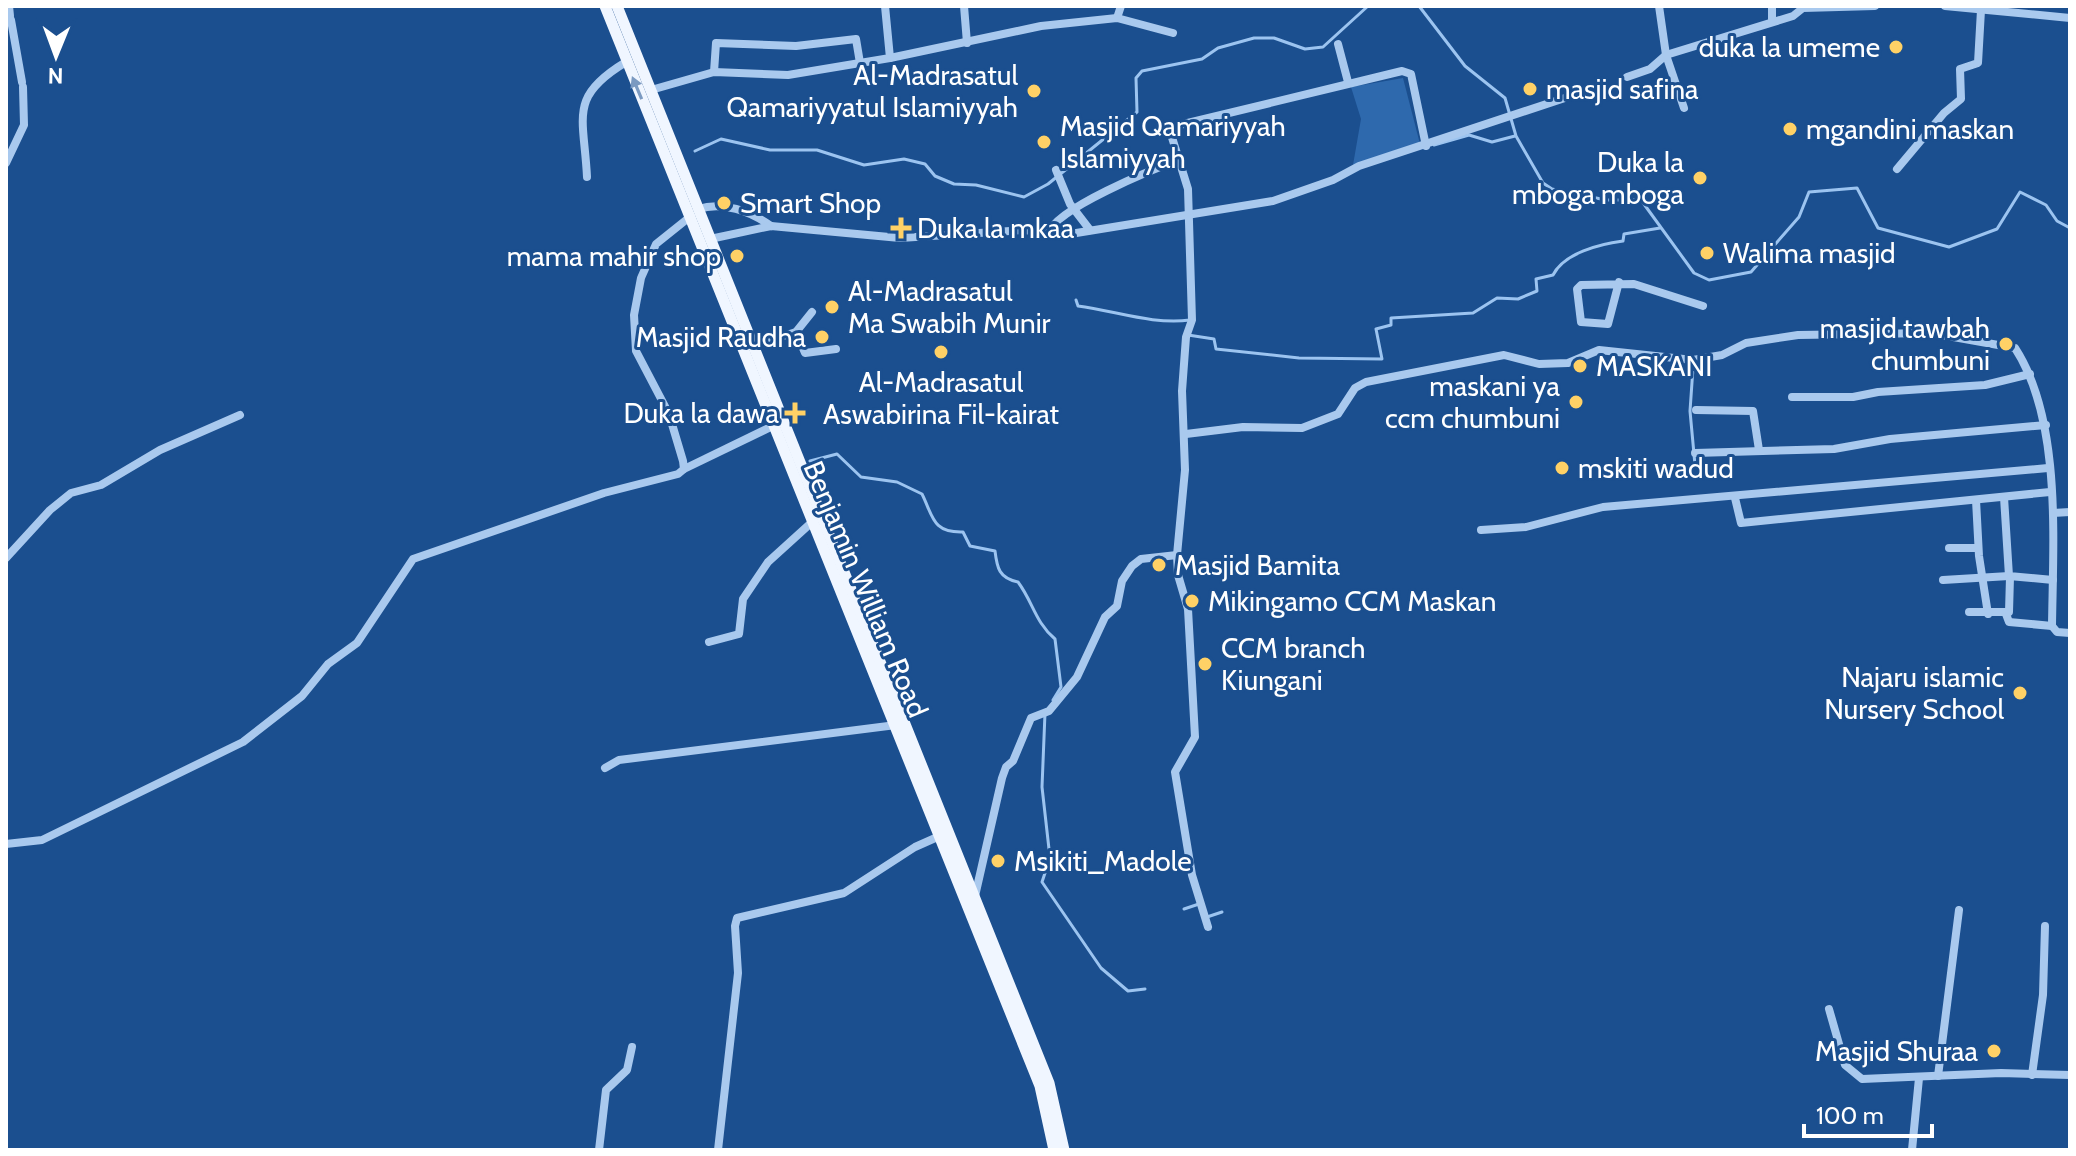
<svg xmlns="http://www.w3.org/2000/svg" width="2076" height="1156" font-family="Cabin,sans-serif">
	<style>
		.green { fill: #2e69ad }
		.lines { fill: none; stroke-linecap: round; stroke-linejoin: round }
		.stream { stroke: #9cc4f0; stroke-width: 3 }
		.minor { stroke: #a9c9ee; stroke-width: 8 }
		.major { stroke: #f0f6ff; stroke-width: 11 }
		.oneway { fill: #7b9ac1 }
		.poi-dot { fill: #ffd166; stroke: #1b4f8f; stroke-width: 3 }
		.labels { text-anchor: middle; stroke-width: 6; stroke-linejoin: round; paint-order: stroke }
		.poi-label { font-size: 28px; fill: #fff; stroke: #1b4f8f; text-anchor: start }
		.street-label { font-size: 28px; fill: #fff; stroke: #1b4f8f }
	</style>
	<rect width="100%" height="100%" fill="#1b4f8f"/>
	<polygon class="green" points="1403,78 1420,144 1353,165 1361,119 1351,87"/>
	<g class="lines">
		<g class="stream">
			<polyline points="1419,6 1465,66 1505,98 1516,136 1543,183 1552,189 1606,200 1641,200 1694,273 1709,280 1751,272 1799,217 1809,192 1857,188 1878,228 1949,247 1997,229 2020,192 2046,205 2057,221 2070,228"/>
			<polyline points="1434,145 1469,135 1492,142 1515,136"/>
			<polyline points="695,151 721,139 770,150 817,150 864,165 904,159 925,164 935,176 954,184 976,185 1024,197 1048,184 1137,112 1136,78 1142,71 1202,59 1218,48 1254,38 1274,38 1305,49 1323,47 1368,6"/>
			<path d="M 1076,300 L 1078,306 C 1116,311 1153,325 1190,320"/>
			<path d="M 1188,335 L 1214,339 L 1216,349 L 1299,358 L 1382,359 L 1376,329 L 1391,325 L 1391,318 L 1473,313 L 1497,298 L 1518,299 L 1537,291 L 1536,279 L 1553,275 C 1564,253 1600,244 1623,241 L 1624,234 L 1660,228"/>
			<polyline points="1693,368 1690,411 1695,465"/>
			<path d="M 810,461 L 837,454 L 861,477 L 897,482 L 922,494 C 933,516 932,533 963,532 L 970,546 L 995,551 C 997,568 999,578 1018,582 C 1033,602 1035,622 1055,639 L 1061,687 L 1053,700"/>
			<polyline points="1045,713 1042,787 1050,858 1042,882 1101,968 1128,991 1145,989"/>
			<polyline points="1184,909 1199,904"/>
			<polyline points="1207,917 1222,912"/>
		</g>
		<g class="minor">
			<polyline points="9,6 10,16"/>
			<polyline points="964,6 967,43"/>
			<polyline points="1659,6 1666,55 1684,108"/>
			<polyline points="1772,6 1772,19"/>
			<polyline points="1945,6 2070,18"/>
			<polyline points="1117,18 1121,6"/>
			<polyline points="11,20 22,82"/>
			<polyline points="1338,44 1348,82"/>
			<polyline points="890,58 1041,26 1117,18 1173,33"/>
			<polyline points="714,72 716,43 796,46 856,39 860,63"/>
			<polyline points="1627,77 1650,69 1666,55 1793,16 1803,8 1875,6"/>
			<polyline points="651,90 714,72 788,75 890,58 885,6"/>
			<polyline points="6,163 24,125 23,87"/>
			<polyline points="1897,169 1944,113 1961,99 1960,69 1978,63 1981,10"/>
			<polyline points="1056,170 1070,204 1090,230"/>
			<path d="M 587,177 C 584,116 568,97 626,62"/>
			<path d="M 698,209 C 723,201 750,211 771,226"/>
			<path d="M 1049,233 C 1055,209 1153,169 1179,160"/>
			<polyline points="710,239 771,226 900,238 1024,230 1064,235 1273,201 1333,180 1359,166 1592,89"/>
			<polyline points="1619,282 1608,324 1581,322 1577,289 1581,285 1634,284 1703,306"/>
			<polyline points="796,332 805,353 836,349"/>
			<polyline points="753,346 796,332 812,312"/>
			<polyline points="1792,397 1853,397 1878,392 1985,385 2030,374"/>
			<polyline points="1696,410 1753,411 1759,450"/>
			<path d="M 1186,434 L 1243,427 L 1302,428 L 1338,414 L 1355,388 L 1366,382 L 1504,355 L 1539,364 L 1568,363 L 1599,350 L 1693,360 L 1722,355 L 1746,343 L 1798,335 L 1931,333 L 2015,348 C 2062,420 2053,542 2052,626 L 2057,632 L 2070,633"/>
			<polyline points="1695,453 1834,449 1890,439 2046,425"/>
			<polyline points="684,469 777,424"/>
			<polyline points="2004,497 2009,576 2053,580"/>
			<polyline points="1735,498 1741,523 2050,492"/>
			<polyline points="1976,500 1979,556 1988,614"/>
			<polyline points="2053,513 2070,512"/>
			<polyline points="1481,530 1526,527 1603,507 2048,468"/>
			<polyline points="1949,548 1978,548"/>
			<polyline points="6,558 50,510 71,493 101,485 160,450 240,415"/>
			<polyline points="1943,580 2009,576"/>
			<polyline points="1969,612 2009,612 2010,577"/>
			<polyline points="2006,614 2009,622 2052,626"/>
			<polyline points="709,642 739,634 743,599 768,562 811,523"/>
			<polyline points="605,768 619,760 896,725"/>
			<polyline points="6,844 42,840 243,742 302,696 328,664 357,643 413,559 604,493 678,474 684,469 683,461 669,414 636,351 634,315 641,278 656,244 691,216"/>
			<polyline points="975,896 1002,778 1006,767 1013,761 1031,718 1049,711 1077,677 1105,617 1117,606 1122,581 1132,566 1141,559 1177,555"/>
			<polyline points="1208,927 1192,875 1175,772 1195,737 1188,609 1178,575 1177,555 1185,470 1182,391 1186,337 1192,320 1188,189 1170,131 1171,127 1402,71 1411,74 1426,146"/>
			<polyline points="1829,1009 1845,1065 1862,1079 2001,1073 2070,1075"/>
			<polyline points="2032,1075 2043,995 2045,926"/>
			<polyline points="1938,1076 1959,910"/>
			<polyline points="599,1150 606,1090 627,1070 632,1047"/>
			<polyline points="718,1150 738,973 735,926 737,918 844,893 915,847 942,835"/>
			<polyline points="1912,1150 1919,1078"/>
		</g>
		<g class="major">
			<polyline points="605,6 1040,1086 1054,1150"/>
			<polyline points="617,6 1049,1083 1064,1150"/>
		</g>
	</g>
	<defs><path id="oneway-solid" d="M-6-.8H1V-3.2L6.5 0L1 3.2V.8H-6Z" transform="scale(2)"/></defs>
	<use class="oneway" href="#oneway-solid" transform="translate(637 88) rotate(-113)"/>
	<g class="poi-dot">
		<circle cx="1896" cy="47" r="8"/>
		<circle cx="1530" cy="89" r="8"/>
		<circle cx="1034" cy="91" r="8"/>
		<circle cx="1790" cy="129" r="8"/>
		<circle cx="1044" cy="142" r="8"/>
		<circle cx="1700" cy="178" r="8"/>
		<circle cx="724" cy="203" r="8"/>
		<path d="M897 216h8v8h8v8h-8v8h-8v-8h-8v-8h8z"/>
		<circle cx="1707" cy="253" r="8"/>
		<circle cx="737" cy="256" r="8"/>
		<circle cx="832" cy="307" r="8"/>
		<circle cx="822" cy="337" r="8"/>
		<circle cx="2006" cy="344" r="8"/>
		<circle cx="941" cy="352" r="8"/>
		<circle cx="1580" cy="366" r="8"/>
		<circle cx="1576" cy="402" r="8"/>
		<path d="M791 401h8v8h8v8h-8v8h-8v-8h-8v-8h8z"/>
		<circle cx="1562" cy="468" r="8"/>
		<circle cx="1159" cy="565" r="8"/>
		<circle cx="1192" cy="601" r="8"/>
		<circle cx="1205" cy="664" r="8"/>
		<circle cx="2020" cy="693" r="8"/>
		<circle cx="998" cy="861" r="8"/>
		<circle cx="1994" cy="1051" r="8"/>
	</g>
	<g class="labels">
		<g class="poi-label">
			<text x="1880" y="57" text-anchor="end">duka la umeme</text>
			<text x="1018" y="85" text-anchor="end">Al-Madrasatul<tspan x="1018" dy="32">Qamariyyatul Islamiyyah</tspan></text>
			<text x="1546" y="99">masjid safina</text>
			<text x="1060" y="136">Masjid Qamariyyah<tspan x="1060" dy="32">Islamiyyah</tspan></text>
			<text x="1806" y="139">mgandini maskan</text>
			<text x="1684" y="172" text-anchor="end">Duka la<tspan x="1684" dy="32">mboga mboga</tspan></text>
			<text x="740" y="213">Smart Shop</text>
			<text x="917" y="238">Duka la mkaa</text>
			<text x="1723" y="263">Walima masjid</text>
			<text x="721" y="266" text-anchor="end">mama mahir shop</text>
			<text x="848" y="301">Al-Madrasatul<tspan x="848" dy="32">Ma Swabih Munir</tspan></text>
			<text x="1990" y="338" text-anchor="end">masjid tawbah<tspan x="1990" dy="32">chumbuni</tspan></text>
			<text x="806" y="347" text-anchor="end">Masjid Raudha</text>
			<text x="1596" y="376">MASKANI</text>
			<text x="941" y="392" text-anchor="middle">Al-Madrasatul<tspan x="941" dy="32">Aswabirina Fil-kairat</tspan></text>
			<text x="1560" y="396" text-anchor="end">maskani ya<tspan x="1560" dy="32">ccm chumbuni</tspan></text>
			<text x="779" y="423" text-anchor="end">Duka la dawa</text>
			<text x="1578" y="478">mskiti wadud</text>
			<text x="1175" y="575">Masjid Bamita</text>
			<text x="1208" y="611">Mikingamo CCM Maskan</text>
			<text x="1221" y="658">CCM branch<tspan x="1221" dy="32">Kiungani</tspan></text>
			<text x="2004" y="687" text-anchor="end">Najaru islamic<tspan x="2004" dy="32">Nursery School</tspan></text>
			<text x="1014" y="871">Msikiti_Madole</text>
			<text x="1978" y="1061" text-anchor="end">Masjid Shuraa</text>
		</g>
		<g class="street-label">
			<text transform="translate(866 589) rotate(67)" y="10">Benjamin William Road</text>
		</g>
	</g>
	<rect width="2076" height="1156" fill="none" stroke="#ffffff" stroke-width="16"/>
	<g transform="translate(56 56) rotate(181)" stroke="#1b4f8f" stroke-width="6" paint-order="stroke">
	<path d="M0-6L14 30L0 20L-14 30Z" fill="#ffffff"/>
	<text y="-12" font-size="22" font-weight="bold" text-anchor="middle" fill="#ffffff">N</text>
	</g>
	<path d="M1804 1124v12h128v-12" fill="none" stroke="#ffffff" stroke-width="4"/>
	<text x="1816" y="1124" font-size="24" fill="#ffffff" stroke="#1b4f8f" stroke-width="6" paint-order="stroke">100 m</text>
</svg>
